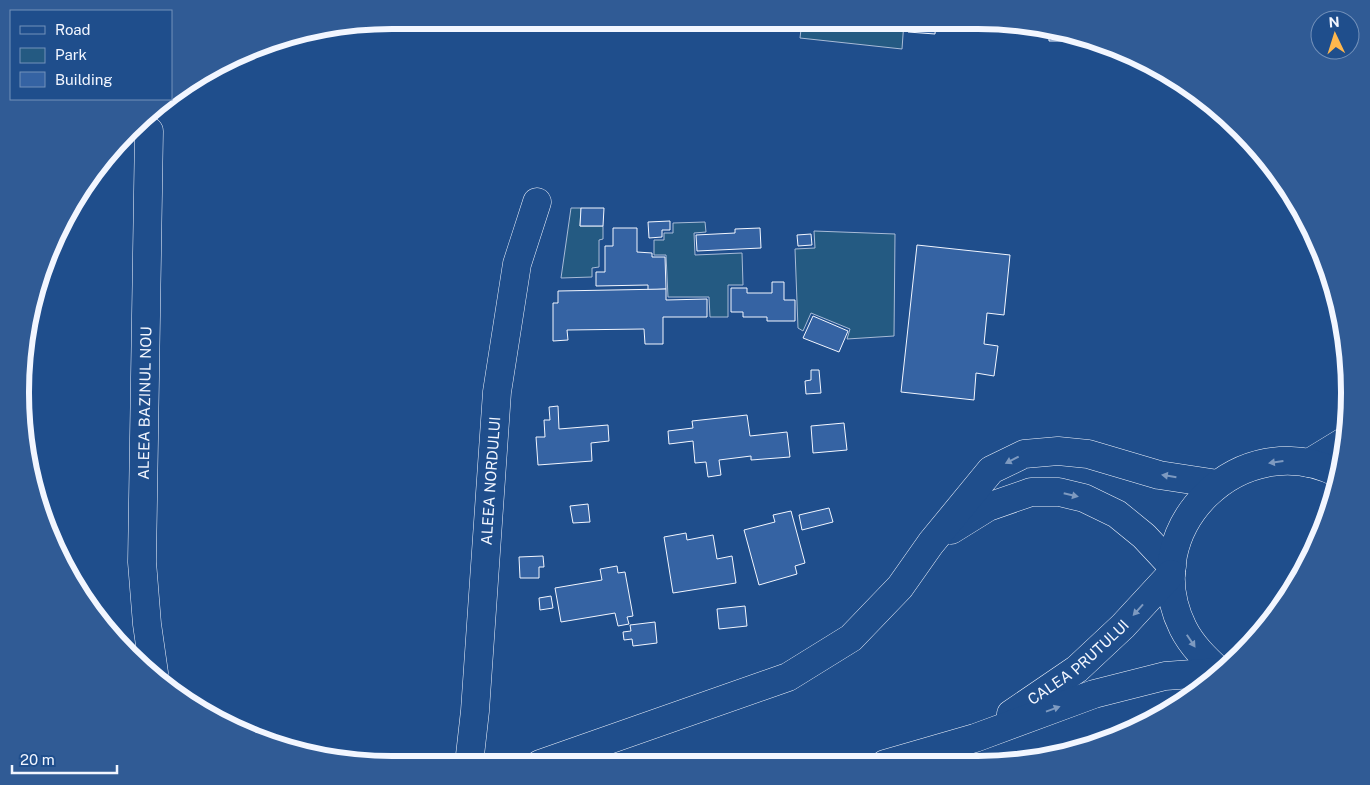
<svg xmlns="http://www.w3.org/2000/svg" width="1370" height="785" font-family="'Public Sans',sans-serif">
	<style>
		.green { fill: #245a82; stroke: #a8bbd7 }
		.building { fill: #3563a3; stroke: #f2f6ff }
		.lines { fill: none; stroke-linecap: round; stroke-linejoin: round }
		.minor-casing { stroke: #f2f6ff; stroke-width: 29 }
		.highway-casing { stroke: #f2f6ff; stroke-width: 29 }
		.minor { stroke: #1f4e8c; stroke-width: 28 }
		.highway { stroke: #1f4e8c; stroke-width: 28 }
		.oneway { fill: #7e9ac0 }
		.labels { text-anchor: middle; stroke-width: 4; stroke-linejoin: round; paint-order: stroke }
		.street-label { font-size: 15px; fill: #f2f6ff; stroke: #1f4e8c }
		.rim { fill: none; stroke: #f2f6ff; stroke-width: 6 }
	</style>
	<rect width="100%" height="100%" fill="#1f4e8c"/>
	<g class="green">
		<polygon points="802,21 904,21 902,49 800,38"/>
		<polygon points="571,208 581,208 580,226 603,226 603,239 599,240 599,267 592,268 592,277 561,278"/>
		<polygon points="705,222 706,232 694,233 695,255 742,253 743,285 728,285 728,317 710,317 709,297 668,297 666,255 654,255 654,240 664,240 664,233 673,233 673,223"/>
		<polygon points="814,231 895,234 894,336 847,339 850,329 811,313 803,331 798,328 795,249 815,248"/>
	</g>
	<g class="building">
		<polygon points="760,20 800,21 800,25"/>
		<polygon points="909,21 936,21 935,34 908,32"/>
		<polygon points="1016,24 1077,36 1077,41 1049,41 1049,32 1016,33"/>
		<polygon points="581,208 604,208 603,226 580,226"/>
		<polygon points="670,221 670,230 662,230 662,237 649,238 648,222"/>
		<polygon points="613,228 637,228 637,252 652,253 652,257 665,257 666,289 648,290 648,285 596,286 596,272 605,272 605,246 613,246"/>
		<polygon points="760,228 761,248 697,251 696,235 735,233 735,229"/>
		<polygon points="811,234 812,245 798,246 797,235"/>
		<polygon points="917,245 1010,255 1004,315 987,313 984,344 998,346 994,376 976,373 974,400 901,392"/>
		<polygon points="772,282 784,282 784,300 795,300 795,321 767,321 767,317 743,317 743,312 731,312 731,288 747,288 747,293 772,293"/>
		<polygon points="666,289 666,300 707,299 707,317 663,317 663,344 645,344 644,329 567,330 568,340 553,341 553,303 558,303 558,291"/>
		<polygon points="813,316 848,331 839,352 803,338"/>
		<polygon points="811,370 819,370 821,393 806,394 805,381 811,380"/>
		<polygon points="558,406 559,429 608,425 609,441 591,443 592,461 538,465 536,437 545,437 544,420 550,420 549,407"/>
		<polygon points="747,415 750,436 787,432 790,457 751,460 751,456 719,460 721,475 708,477 706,462 695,463 693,441 669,444 668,431 693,428 692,421"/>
		<polygon points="844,423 847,450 813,453 811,426"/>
		<polygon points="588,504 590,522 573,523 570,506"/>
		<polygon points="829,508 833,522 802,530 799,515"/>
		<polygon points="791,511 805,563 795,566 797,574 759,585 744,530 775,522 773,515"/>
		<polygon points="686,533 687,540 713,535 717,559 732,556 736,583 673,593 664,537"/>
		<polygon points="543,556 544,567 539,567 539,578 520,578 519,557"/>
		<polygon points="617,566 618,573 625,572 633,616 627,617 629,624 618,626 615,613 561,622 555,588 602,580 600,569"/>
		<polygon points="551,596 553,608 540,610 539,598"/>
		<polygon points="745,606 747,626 719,629 717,609"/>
		<polygon points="655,622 657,643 633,646 632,639 624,640 623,632 631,631 630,625"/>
	</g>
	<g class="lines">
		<g class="minor-casing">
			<g id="minor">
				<polyline points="149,131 142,562 147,624 154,673"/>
				<polyline points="951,530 988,507 1031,492 1059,492 1084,498 1117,514 1144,536 1172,566"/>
				<path id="s1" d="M 469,764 L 475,711 L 497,392 L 517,264 L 537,202"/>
				<polyline points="540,764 788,677 851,638 900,587 931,543 991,470 1024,454 1058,451 1088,454 1159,475 1218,484"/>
			</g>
		</g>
		<g class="highway-casing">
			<g id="highway">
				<polyline points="1309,463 1345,441"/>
				<path d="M 1220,672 C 1206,659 1192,646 1183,628 C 1134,529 1242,423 1340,474"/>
				<path id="s2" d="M 1011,714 L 1077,669 L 1123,626 L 1171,574"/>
				<polyline points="885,764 975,738 1094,694 1165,676 1220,672"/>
			</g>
		</g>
		<use href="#minor" class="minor"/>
		<use href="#highway" class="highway"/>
	</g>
	<defs><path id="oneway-solid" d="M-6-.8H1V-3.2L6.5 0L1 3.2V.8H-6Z" transform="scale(1.25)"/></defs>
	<g class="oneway">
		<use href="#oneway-solid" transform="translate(1012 460) rotate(153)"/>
		<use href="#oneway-solid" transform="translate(1276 462) rotate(172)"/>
		<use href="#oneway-solid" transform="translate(1169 476) rotate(-171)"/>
		<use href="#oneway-solid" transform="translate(1071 495) rotate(13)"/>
		<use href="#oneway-solid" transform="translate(1138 610) rotate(132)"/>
		<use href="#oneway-solid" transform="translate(1191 641) rotate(56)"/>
		<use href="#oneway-solid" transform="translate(1053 709) rotate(-20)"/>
	</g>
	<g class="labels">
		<g class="street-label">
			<text transform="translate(145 403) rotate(-89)" y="5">ALEEA BAZINUL NOU</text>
			<text dy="5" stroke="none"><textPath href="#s1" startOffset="284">ALEEA NORDULUI</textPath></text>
			<text dy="5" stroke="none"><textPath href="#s2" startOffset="85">CALEA PRUTULUI</textPath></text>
		</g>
	</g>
	<path d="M0 0H1370V785H0ZM392 29H978A363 363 0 0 1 1341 392V393A363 363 0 0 1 978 756H392A363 363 0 0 1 29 393V392A363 363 0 0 1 392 29Z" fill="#305b95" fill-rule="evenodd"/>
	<path class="rim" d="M392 29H978A363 363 0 0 1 1341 392V393A363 363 0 0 1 978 756H392A363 363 0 0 1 29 393V392A363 363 0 0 1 392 29Z"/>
	<rect x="10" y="10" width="162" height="90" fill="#1f4e8c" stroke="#7391ba"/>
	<rect x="20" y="26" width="25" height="8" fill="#1f4e8c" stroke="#7391ba"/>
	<text x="55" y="35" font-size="15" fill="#f2f6ff">Road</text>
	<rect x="20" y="48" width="25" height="15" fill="#245a82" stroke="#7391ba"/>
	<text x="55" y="60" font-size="15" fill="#f2f6ff">Park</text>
	<rect x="20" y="72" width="25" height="15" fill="#3563a3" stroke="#7391ba"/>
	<text x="55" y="85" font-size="15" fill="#f2f6ff">Building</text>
	<g transform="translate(1335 35) rotate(356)"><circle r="24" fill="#1f4e8c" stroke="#7391ba"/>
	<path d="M0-4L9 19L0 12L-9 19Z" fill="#ffb74d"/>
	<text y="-8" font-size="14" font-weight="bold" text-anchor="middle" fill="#f2f6ff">N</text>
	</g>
	<path d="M12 765v8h105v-8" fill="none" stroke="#f2f6ff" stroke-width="2.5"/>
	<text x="20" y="765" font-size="15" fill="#f2f6ff" stroke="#1f4e8c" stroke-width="4" paint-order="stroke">20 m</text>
</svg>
